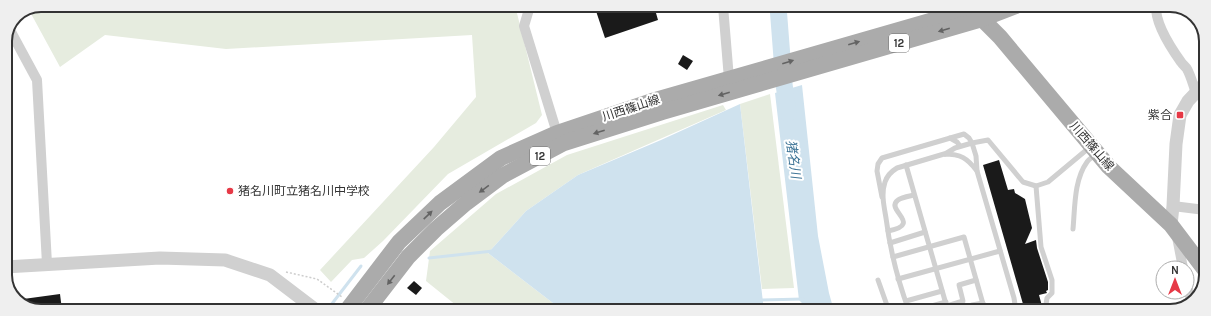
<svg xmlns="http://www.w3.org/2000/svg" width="1211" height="316" font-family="Karla,'Noto Sans JP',sans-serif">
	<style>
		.green { fill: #e6ecdf }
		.water { fill: #cfe2ee }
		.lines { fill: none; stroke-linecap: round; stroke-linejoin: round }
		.stream { stroke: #cfe2ee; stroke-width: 3 }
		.river { stroke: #cfe2ee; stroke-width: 17 }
		.building { fill: #1a1a1a }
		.path { stroke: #cdcdcd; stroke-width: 1.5; stroke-dasharray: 2 2; stroke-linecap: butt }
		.service { stroke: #d0d0d0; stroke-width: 5 }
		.minor { stroke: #d0d0d0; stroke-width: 10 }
		.tertiary { stroke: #d0d0d0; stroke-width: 13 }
		.primary { stroke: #ababab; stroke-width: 16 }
		.oneway { fill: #636363 }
		.poi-dot { fill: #e63946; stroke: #fff; stroke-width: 1.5 }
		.labels { text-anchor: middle; stroke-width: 4; stroke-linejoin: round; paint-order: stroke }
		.shield { fill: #fff; stroke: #707070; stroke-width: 1 }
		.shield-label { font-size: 11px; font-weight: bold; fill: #333 }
		.street-label { font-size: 12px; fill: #333; stroke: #fff }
		.poi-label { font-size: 12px; fill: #333; stroke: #fff; text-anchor: end }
		.water-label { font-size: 13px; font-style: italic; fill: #3f7597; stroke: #fff }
		.rim { fill: none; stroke: #333; stroke-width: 2 }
	</style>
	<rect width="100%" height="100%" fill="#fff"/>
	<g class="green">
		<polygon points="41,5 288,5 295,11 334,5 515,5 542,115 536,123 448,174 383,241 364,258 352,260 331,282 320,270 434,147 476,97 472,35 226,49 105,35 60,67 29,10"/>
		<polygon points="770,94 794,288 762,289 740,104"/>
		<polygon points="723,105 726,110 578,175 526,211 488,253 562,310 462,310 426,281 430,251 496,194 567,155"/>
	</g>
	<g class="water">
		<polygon points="802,85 818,236 829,293 834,311 805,311 804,305 799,300 775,93"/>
		<polygon points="740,104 764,311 562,310 488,253 526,211 578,175 661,140"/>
	</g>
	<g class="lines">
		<g class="stream">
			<polyline points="429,258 493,251"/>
			<polyline points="761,300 803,299"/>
			<polyline points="331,305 361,266"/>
		</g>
		<polyline class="river" points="778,6 784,84 788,113"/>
	</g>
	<g class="building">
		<polygon points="611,6 612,10 625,6 654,6 658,20 605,38 596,11"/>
		<polygon points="683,55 693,61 687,70 678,64"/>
		<polygon points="999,160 1008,190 1014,189 1015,193 1025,199 1032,228 1025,244 1036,240 1037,248 1048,282 1048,290 1046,291 1047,293 1039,295 1042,306 1041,311 1025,311 983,165"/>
		<polygon points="414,281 422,288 416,295 407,288"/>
		<polygon points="60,294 62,310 32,310 16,300"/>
	</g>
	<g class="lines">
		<polyline class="path" points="286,272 317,279 342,297"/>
		<g class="service">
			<polyline points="950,138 957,142 960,146"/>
			<polyline points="945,154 955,148 972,143 976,156 977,171"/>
			<polyline points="906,165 948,311"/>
			<polyline points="1036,186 1041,247 1052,280 1052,293 1047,298 1045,311"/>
			<polyline points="882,197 877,171 878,164 882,158 964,134 969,138 972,143 988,140 1023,182 1036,186 1048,182 1090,147"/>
			<path d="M 1073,229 C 1075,207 1074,180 1087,162 C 1089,159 1093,157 1096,154"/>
			<path d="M 888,231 C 924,224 884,210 898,200 C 902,197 910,196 914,195"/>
			<polyline points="890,243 925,232"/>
			<polyline points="893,257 964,237 985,311"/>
			<polyline points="898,279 1000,251"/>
			<polyline points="878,280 889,311"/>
			<polyline points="906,301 942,291"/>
			<polyline points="947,306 963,301 959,285 976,280"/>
			<path d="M 909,311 C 898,281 890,250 886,218 C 884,206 881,194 885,182 C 887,176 892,171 897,168 L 944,154 C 961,154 967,158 977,171 L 1014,298 L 1016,311"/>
			<polyline points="929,311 928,307 946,302"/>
			<polyline points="968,311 972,305 983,303"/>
		</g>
		<g class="minor">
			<polyline points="530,6 524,26 557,133"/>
			<polyline points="723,6 729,79"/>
			<path d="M 1156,6 C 1155,24 1171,48 1181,62 C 1183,65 1186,67 1187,69 C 1191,76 1193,85 1196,93"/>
			<polyline points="10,30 37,80 47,264"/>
			<polyline points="1173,206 1205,210"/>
			<polyline points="1177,237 1183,268"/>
			<polyline points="1187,285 1192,304"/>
		</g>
		<g class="tertiary">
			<polyline points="1171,225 1173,206 1176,144 1180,115 1188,101 1206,82"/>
			<polyline points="5,267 160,258 225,260 270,275 316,310"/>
		</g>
		<g class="primary">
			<polyline points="977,12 982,19 1000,37 1109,167 1171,225 1205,270"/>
			<polyline points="347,310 399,242 440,203 501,158 557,133 652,101 982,6"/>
			<polyline points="367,310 408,257 436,229 466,203 502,176 564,143 662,112 982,19 1016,6"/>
		</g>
	</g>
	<defs><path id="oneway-solid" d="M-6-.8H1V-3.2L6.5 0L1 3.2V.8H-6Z"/></defs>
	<g class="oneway">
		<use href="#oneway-solid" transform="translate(944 30) rotate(164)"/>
		<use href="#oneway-solid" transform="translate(854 43) rotate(-16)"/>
		<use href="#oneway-solid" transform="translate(788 62) rotate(-17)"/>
		<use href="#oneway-solid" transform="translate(724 94) rotate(164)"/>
		<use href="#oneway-solid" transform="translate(599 132) rotate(162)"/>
		<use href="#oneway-solid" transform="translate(484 189) rotate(144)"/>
		<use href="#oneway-solid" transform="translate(428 215) rotate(-44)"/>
		<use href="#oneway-solid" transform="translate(391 280) rotate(128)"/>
	</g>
	<g class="poi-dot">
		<rect x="1176" y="111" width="8" height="8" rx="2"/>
		<circle cx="230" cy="191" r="4"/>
	</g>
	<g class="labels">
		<g class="shield">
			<rect x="889" y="34" width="20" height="18" rx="3"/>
			<rect x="530" y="147" width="20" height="18" rx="3"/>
		</g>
		<g class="shield-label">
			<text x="899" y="47">12</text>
			<text x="540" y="160">12</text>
		</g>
		<g class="street-label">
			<text transform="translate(631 108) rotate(-18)" y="4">川西篠山線</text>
			<text transform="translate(1092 146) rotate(49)" y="4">川西篠山線</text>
		</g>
		<g class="poi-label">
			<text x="1172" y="119">紫合</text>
			<text x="238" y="195" text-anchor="start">猪名川町立猪名川中学校</text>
		</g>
		<g class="water-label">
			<text transform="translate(794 159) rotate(82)" y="5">猪名川</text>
		</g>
	</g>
	<path d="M0 0H1211V316H0ZM41 12H1170A29 29 0 0 1 1199 41V275A29 29 0 0 1 1170 304H41A29 29 0 0 1 12 275V41A29 29 0 0 1 41 12Z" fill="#efefef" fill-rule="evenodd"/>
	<path class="rim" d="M41 12H1170A29 29 0 0 1 1199 41V275A29 29 0 0 1 1170 304H41A29 29 0 0 1 12 275V41A29 29 0 0 1 41 12Z"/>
	<g transform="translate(1175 280)"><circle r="19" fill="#ffffff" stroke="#adadad"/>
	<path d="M0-3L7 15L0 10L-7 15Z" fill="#e63946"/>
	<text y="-6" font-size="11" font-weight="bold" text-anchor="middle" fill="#333333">N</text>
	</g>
</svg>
